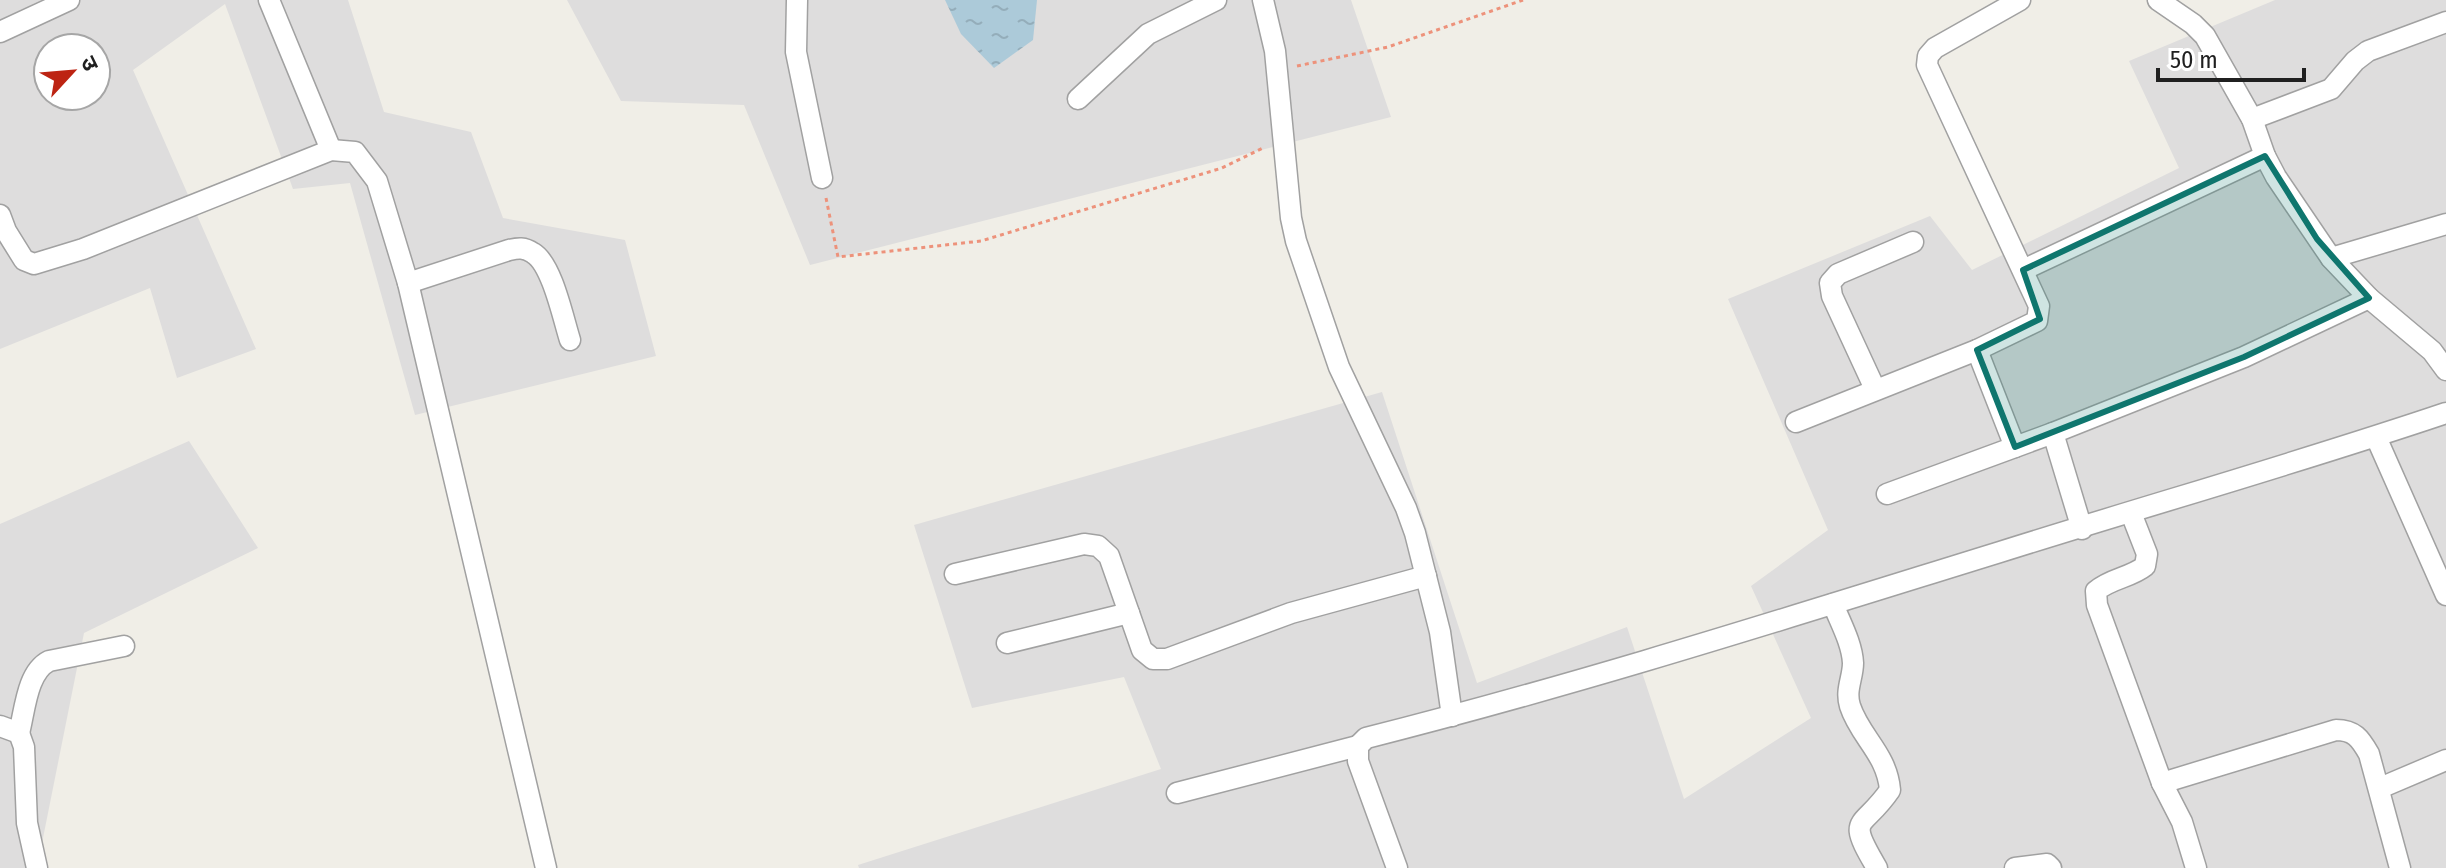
<svg xmlns="http://www.w3.org/2000/svg" width="2446" height="868" font-family="'Fira Sans Condensed','Noto Sans Devanagari',sans-serif">
	<style>
		.residential { fill: #dedddd; fill-rule: evenodd }
		.water { fill: url(#water-ripples) }
		.lines { fill: none; stroke-linecap: round; stroke-linejoin: round }
		.minor-casing { stroke: #a1a1a1; stroke-width: 23 }
		.path { stroke: #ed927b; stroke-width: 3; stroke-dasharray: 4 4; stroke-linecap: butt }
		.minor { stroke: #fff; stroke-width: 20 }
		.marked { fill: #0f766e; fill-opacity: 0.2; stroke: #0f766e; stroke-width: 6; stroke-linejoin: round }
	</style>
	<defs>
		<pattern id="water-ripples" width="26" height="14" patternUnits="userSpaceOnUse" patternTransform="scale(2)"><rect width="26" height="14" fill="#accad9"/><path d="M2 4q2-2 4 0t4 0M15 11q2-2 4 0t4 0" fill="none" stroke="#94adba"/></pattern>
	</defs>
	<rect width="100%" height="100%" fill="#f0eee7"/>
	<g class="residential">
		<path d="M 0,0 L 348,0 L 384,112 L 471,132 L 503,218 L 625,240 L 656,356 L 415,415 L 350,183 L 293,189 L 225,4 L 133,70 L 256,349 L 177,378 L 150,288 L 0,349 ZM 48,48 L 96,48 L 96,96 L 48,96 Z"/>
		<polygon points="567,0 1351,0 1391,117 810,265 744,105 621,101"/>
		<polygon points="2275,0 2446,0 2446,868 859,868 858,865 1161,769 1124,677 972,708 914,525 1382,392 1477,683 1627,627 1684,799 1811,718 1751,586 1828,530 1728,299 1930,216 1972,270 2179,168 2129,61"/>
		<polygon points="189,441 258,548 84,633 37,868 0,868 0,524"/>
	</g>
	<polygon class="water" points="945,0 1037,0 1033,40 994,68 961,34"/>
	<g class="lines">
		<g class="minor-casing">
			<g id="minor">
				<polyline points="269,0 331,150"/>
				<polyline points="797,0 796,52 822,178"/>
				<polyline points="1263,0 1275,51 1291,218 1296,241 1339,367 1406,508 1415,533 1440,632 1452,716"/>
				<polyline points="2158,0 2193,24 2205,36 2252,119 2265,156 2276,177 2331,258 2369,298 2432,351 2446,370"/>
				<polyline points="0,32 69,0"/>
				<polyline points="1078,99 1148,34 1216,0"/>
				<polyline points="2252,119 2331,89 2355,61 2368,51 2446,22"/>
				<polyline points="0,215 6,231 24,260 34,264 83,249 331,150 355,152 377,181 408,283 546,868"/>
				<polyline points="2331,258 2446,224"/>
				<polyline points="2023,270 2265,156"/>
				<path d="M 408,283 L 509,250 C 518,248 524,247 533,253 C 552,264 563,318 570,340"/>
				<polyline points="1977,350 2015,447"/>
				<polyline points="1875,389 1832,296 1830,283 1838,274 1913,242"/>
				<polyline points="1796,422 1977,350 2037,321 2039,306 1927,65 1928,56 1935,48 2020,0"/>
				<polyline points="2053,433 2082,529"/>
				<polyline points="2376,437 2446,595"/>
				<polyline points="1887,494 2053,433 2244,357 2369,298"/>
				<path d="M 2131,513 L 2147,554 L 2145,566 C 2130,578 2111,578 2096,591 L 2097,605 L 2162,783 L 2182,822 L 2196,868"/>
				<polyline points="955,574 1084,544 1098,546 1109,556 1142,650 1153,659 1167,659 1291,613 1426,576"/>
				<path d="M 1833,604 C 1840,622 1852,643 1853,663 C 1853,678 1845,690 1850,706 C 1860,737 1887,754 1890,790 C 1862,831 1845,814 1877,868"/>
				<polyline points="1007,643 1129,613"/>
				<polyline points="0,726 19,733 24,747 27,823 37,868"/>
				<path d="M 19,733 C 25,710 27,672 49,661 L 124,646"/>
				<path d="M 2162,783 L 2336,730 C 2354,730 2360,738 2369,754 L 2400,868"/>
				<polyline points="2380,788 2446,760"/>
				<polyline points="1177,793 1358,746"/>
				<path d="M 1397,868 L 1358,761 L 1358,746 L 1366,738 C 1580,684 1790,617 2000,552 C 2149,505 2298,463 2446,413"/>
				<polyline points="2015,868 2047,864 2051,868"/>
			</g>
		</g>
		<g class="path">
			<polyline points="1297,66 1388,47 1523,0"/>
			<polyline points="826,198 838,257 981,241 1222,168 1265,147"/>
		</g>
		<use href="#minor" class="minor"/>
	</g>
	<path class="marked" d="M 2265,156 L 2317,239 L 2369,298 L 2244,357 L 2015,447 L 1977,350 L 2040,319 L 2023,270 Z"/>
	<g transform="translate(72 72) rotate(64)"><circle r="38" fill="#ffffff" stroke="#a6a6a6" stroke-width="2"/>
	<path d="M0-6L14 30L0 20L-14 30Z" fill="#bd2413"/>
	<text y="-12" font-size="22" font-weight="bold" text-anchor="middle" fill="#202020">उ</text>
	</g>
	<path d="M2158 68v12h146v-12" fill="none" stroke="#202020" stroke-width="4"/>
	<text x="2170" y="68" font-size="24" fill="#202020" stroke="#ffffff" stroke-width="6" paint-order="stroke">50 m</text>
</svg>
